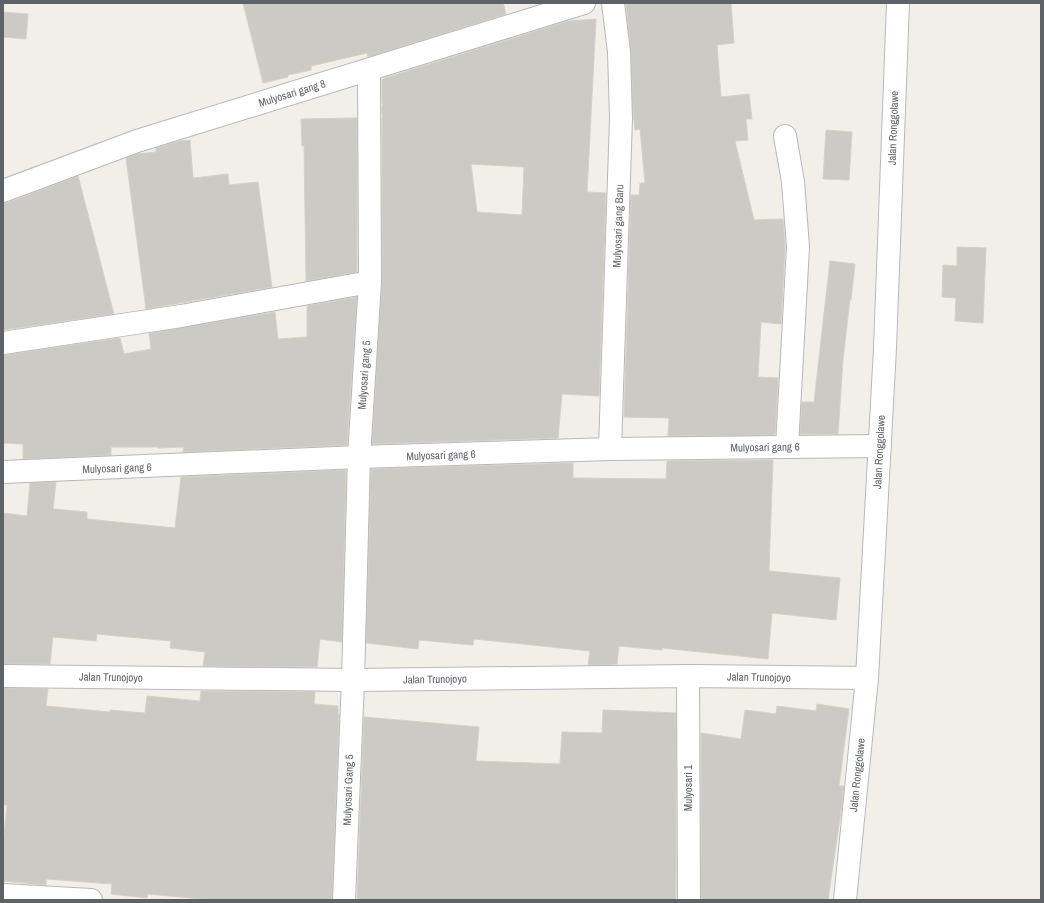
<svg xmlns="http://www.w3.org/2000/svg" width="1044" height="903" font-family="'Archivo Narrow',sans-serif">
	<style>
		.building { fill: #cccac5; stroke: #d6d1c6; fill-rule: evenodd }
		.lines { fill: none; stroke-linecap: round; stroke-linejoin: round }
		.street-casing { stroke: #b5b8bc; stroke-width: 24 }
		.secondary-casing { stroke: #b6babf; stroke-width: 24 }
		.street { stroke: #fff; stroke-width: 22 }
		.secondary { stroke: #fff; stroke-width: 22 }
		.labels { text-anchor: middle; stroke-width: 3; stroke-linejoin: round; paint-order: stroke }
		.street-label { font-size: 11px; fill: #5f6368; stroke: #fff }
	</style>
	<rect width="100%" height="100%" fill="#f1efe8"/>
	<g class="building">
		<polygon points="243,3 503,3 506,14 368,57 367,53 311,66 311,70 288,75 288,77 263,83"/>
		<polygon points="626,3 731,3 734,43 717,45 721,97 749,94 752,119 746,119 748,140 735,141 754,220 783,219 785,247 781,324 761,322 758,377 778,378 775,434 773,434 773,435 668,436 669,418 624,417 631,195 639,195 640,183 645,183 640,129 635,130 633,112 631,52"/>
		<polygon points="3,12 28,14 26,39 3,37"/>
		<path d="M 596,19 L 587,192 L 606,193 L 599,396 L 562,394 L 558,438 L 372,444 L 382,282 L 382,118 L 383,118 L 382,113 L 382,106 L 383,106 L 382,102 L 382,79 L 568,21 ZM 471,164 L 524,167 L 522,215 L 477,212 Z"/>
		<polygon points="357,118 357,272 306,281 304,146 302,146 301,119"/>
		<polygon points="826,130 852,132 849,180 823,179"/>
		<polygon points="190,140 193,178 228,174 229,185 258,182 272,287 146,309 126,158 137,154 156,152 156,148 180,141"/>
		<polygon points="78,176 114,314 3,330 3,203 7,203"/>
		<polygon points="957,247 986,248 983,323 955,321 956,298 942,297 943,265 957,266"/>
		<polygon points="830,261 855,264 851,300 850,299 843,360 838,434 800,434 802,402 814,402"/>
		<polygon points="357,297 347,445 183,452 184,447 158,448 158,447 111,447 111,455 23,459 23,444 3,443 3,355 120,338 124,354 151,349 149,333 275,312 278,339 307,337 307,306"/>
		<polygon points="773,460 769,571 840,578 836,620 772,613 768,659 662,648 662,650 619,646 617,664 588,665 590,651 474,639 473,645 419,640 418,649 366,643 371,469 573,463 573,478 666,479 667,461"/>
		<polygon points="346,470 342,642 320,639 317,667 203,666 205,652 170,648 171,641 97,634 96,641 53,637 50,664 3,664 3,513 27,516 30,483 56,482 53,509 87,512 87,519 175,528 181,477"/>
		<polygon points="3,688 48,689 46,706 110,712 110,710 145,713 147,696 200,701 201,691 315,692 314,704 338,706 338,714 339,715 332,900 212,900 148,894 147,898 111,894 112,884 46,879 46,885 3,881 3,845 7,805 3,805"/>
		<polygon points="817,704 849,709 839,786 844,786 842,804 828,900 701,900 701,733 741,739 745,710 776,714 777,706 816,711"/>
		<polygon points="603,710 676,713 676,900 357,900 364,717 479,727 476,761 560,764 562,732 602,733"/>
	</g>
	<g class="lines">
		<g class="street-casing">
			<g id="street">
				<polyline points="785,136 793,182 798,247 787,447"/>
				<polyline points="3,191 137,141 584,3"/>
				<polyline points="3,343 181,316 370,282"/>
				<polyline points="610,449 621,118 619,52 613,3"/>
				<polyline points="3,472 359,457 610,449 880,446"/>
				<polyline points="3,676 353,680 688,676 867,678"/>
				<polyline points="688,676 689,900"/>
				<polyline points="3,895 91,900"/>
				<polyline points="344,900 353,680 359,457 370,282 369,70"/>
			</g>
		</g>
		<g class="secondary-casing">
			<polyline id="secondary" points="845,900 867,678 885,348 898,3"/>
		</g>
		<use href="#street" class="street"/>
		<use href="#secondary" class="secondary"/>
	</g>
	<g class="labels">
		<g class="street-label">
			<text transform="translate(292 93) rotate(-17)" y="4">Mulyosari gang 8</text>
			<text transform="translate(893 128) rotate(-88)" y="4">Jalan Ronggolawe</text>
			<text transform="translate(618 226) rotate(-88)" y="4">Mulyosari gang Baru</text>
			<text transform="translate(364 375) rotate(-86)" y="4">Mulyosari gang 5</text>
			<text transform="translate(765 447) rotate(-1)" y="4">Mulyosari gang 6</text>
			<text transform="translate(879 452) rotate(-87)" y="4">Jalan Ronggolawe</text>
			<text transform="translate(441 455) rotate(-2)" y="4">Mulyosari gang 6</text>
			<text transform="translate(117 468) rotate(-2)" y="4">Mulyosari gang 6</text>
			<text transform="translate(111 677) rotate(1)" y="4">Jalan Trunojoyo</text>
			<text transform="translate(759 677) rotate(1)" y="4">Jalan Trunojoyo</text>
			<text transform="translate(435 679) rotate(-1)" y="4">Jalan Trunojoyo</text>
			<text transform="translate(857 775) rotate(-84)" y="4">Jalan Ronggolawe</text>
			<text transform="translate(688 788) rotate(-90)" y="4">Mulyosari 1</text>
			<text transform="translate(348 790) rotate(-88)" y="4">Mulyosari Gang 5</text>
		</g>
	</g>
	<rect width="1044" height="903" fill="none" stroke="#5f6368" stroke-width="8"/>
</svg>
